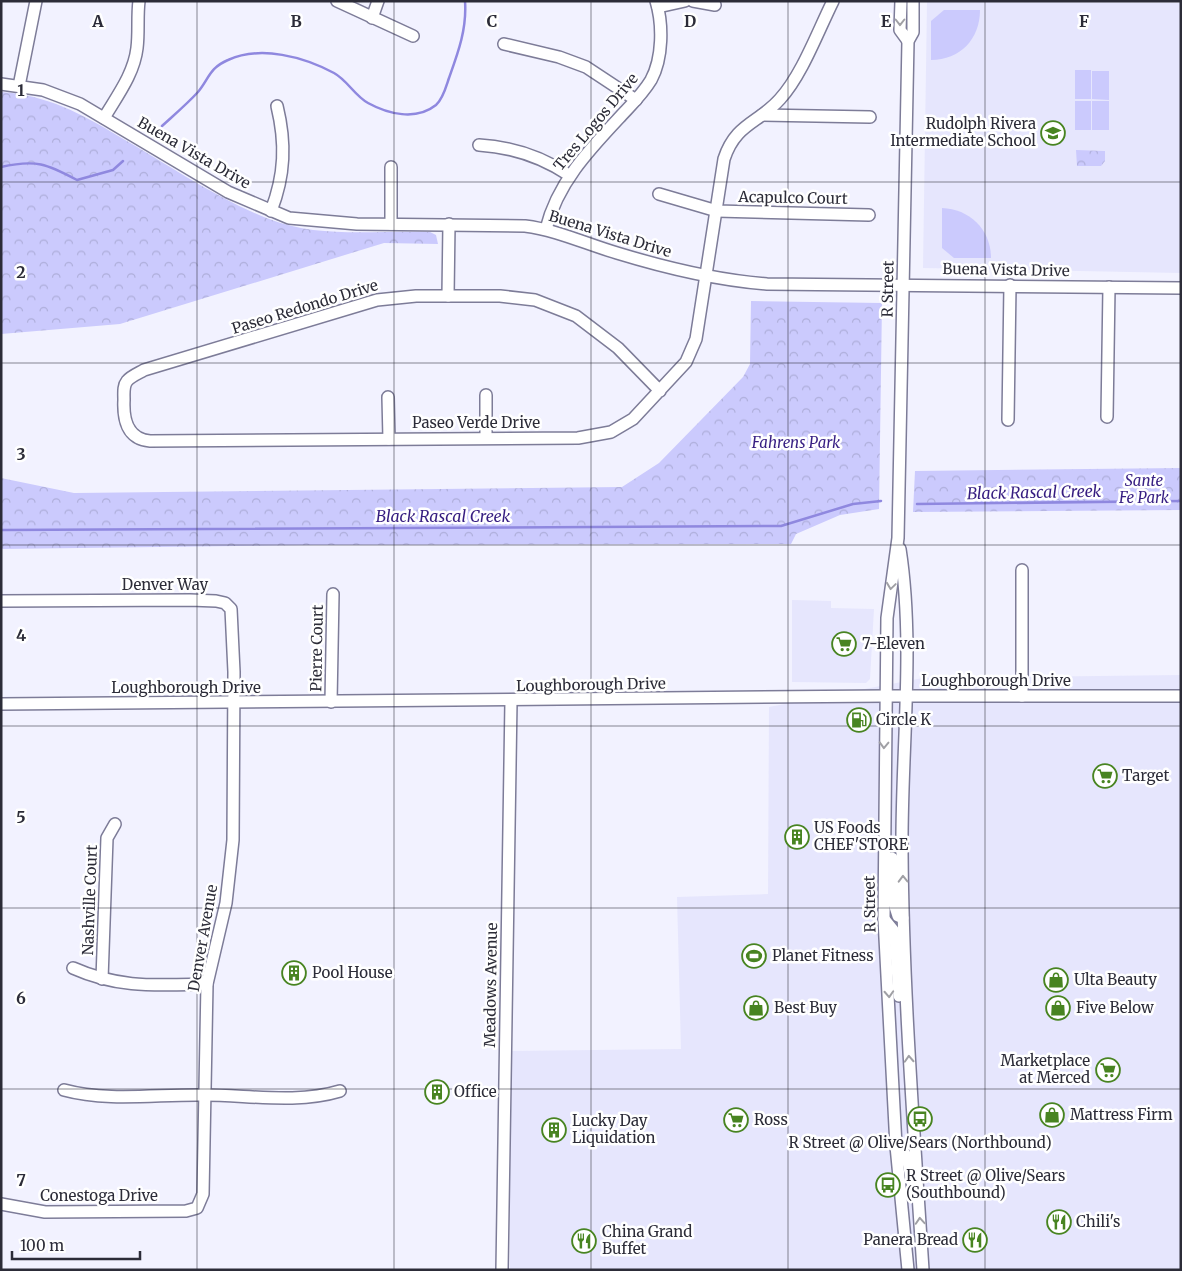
<svg xmlns="http://www.w3.org/2000/svg" width="1182" height="1271" font-family="Merriweather,serif">
	<style>
		.built { fill: #e6e6fd }
		.forest { fill: url(#forest-crowns) }
		.pitch { fill: #cbcafd }
		.lines { fill: none; stroke-linecap: round; stroke-linejoin: round }
		.stream { stroke: #8f88df; stroke-width: 2.5 }
		.minor-casing { stroke: #7d7c98; stroke-width: 14 }
		.minor { stroke: #fff; stroke-width: 11 }
		.oneway { stroke: #a0a0a5 }
		.grid { fill: none; stroke: #2c2c38; stroke-width: 1; stroke-opacity: 0.55 }
		.labels { text-anchor: middle; stroke-width: 5; stroke-linejoin: round; paint-order: stroke }
		.street-label { font-size: 15px; fill: #2c2c38; stroke: #fff }
		.poi-label { font-size: 15px; fill: #2c2c38; stroke: #fff; text-anchor: start }
		.park-label { font-size: 15px; font-style: italic; fill: #371f83; stroke: #fff }
		.water-label { font-size: 16px; font-style: italic; fill: #361d81; stroke: #fff }
		.grid-label { font-size: 16px; text-anchor: middle; font-weight: bold; fill: #2c2c38; stroke: #fff; stroke-width: 5; stroke-linejoin: round; paint-order: stroke }
	</style>
	<defs>
		<pattern id="forest-crowns" width="20" height="18" patternUnits="userSpaceOnUse" patternTransform="scale(1.25)"><rect width="20" height="18" fill="#cbcafd"/><path d="M2 6a3 3 0 1 1 6 0M12 15a3 3 0 1 1 6 0" fill="none" stroke="#aeaeda"/></pattern>
	</defs>
	<rect width="100%" height="100%" fill="#f2f2ff"/>
	<g class="built">
		<polygon points="927,2 1181,3 1181,273 923,268"/>
		<polygon points="792,600 831,601 831,608 874,609 870,679 866,683 792,682"/>
		<polygon points="1181,675 1181,1270 510,1270 510,1051 681,1049 677,897 768,894 769,707 923,678"/>
	</g>
	<g class="forest">
		<path d="M 1,92 C 47,95 82,114 120,137 C 167,164 219,200 269,219 C 320,239 376,230 430,232 L 436,235 L 438,244 L 384,243 L 120,324 L 1,334 Z"/>
		<polygon points="1076,150 1105,151 1105,161 1101,166 1077,166"/>
		<polygon points="751,301 882,303 879,509 840,515 796,534 791,544 316,545 1,549 1,478 74,493 622,487 659,463 743,377 750,364"/>
		<polygon points="1181,468 1181,510 913,512 915,471"/>
	</g>
	<g class="pitch">
		<path d="M 944,10 L 980,10 C 980,39 960,60 931,60 L 931,21 Z"/>
		<rect x="1075" y="70" width="16" height="29"/>
		<polygon points="1092,71 1109,71 1109,100 1092,99"/>
		<rect x="1075" y="101" width="16" height="29"/>
		<rect x="1092" y="101" width="17" height="29"/>
		<path d="M 942,208 C 970,209 991,230 991,258 L 954,258 L 942,248 Z"/>
	</g>
	<g class="lines">
		<g class="stream">
			<path d="M 162,126 C 174,115 187,104 198,92 C 209,79 209,68 228,60 C 261,45 304,57 334,73 C 347,80 355,96 368,103 C 388,114 416,121 436,105 C 443,99 446,87 449,78 C 458,53 467,29 465,1"/>
			<path d="M 1,167 C 36,159 47,164 77,180 L 113,170 L 123,161"/>
			<polyline points="917,504 1181,501"/>
			<polyline points="1,530 781,526 853,504 881,501"/>
		</g>
		<g class="minor-casing">
			<g id="minor">
				<polyline points="337,1 413,36"/>
				<polyline points="693,1 715,5"/>
				<polyline points="901,1 900,30 908,41"/>
				<polyline points="658,7 685,1"/>
				<polyline points="372,18 378,1"/>
				<polyline points="504,44 559,57 586,67 636,100"/>
				<path d="M 1,84 L 43,90 L 80,104 L 228,192 L 289,218 L 357,224 L 525,226 C 557,230 586,244 617,253 C 666,268 715,280 767,284 L 1181,288"/>
				<polyline points="19,86 36,1"/>
				<polyline points="762,115 870,117"/>
				<path d="M 104,118 C 117,96 134,74 137,48 C 139,32 137,17 139,1"/>
				<path d="M 479,145 C 512,147 542,157 569,175"/>
				<polyline points="391,167 391,224"/>
				<polyline points="659,194 717,211 869,215"/>
				<path d="M 271,211 C 285,175 286,143 277,106"/>
				<path d="M 546,229 C 557,184 588,151 619,118 C 630,106 642,95 651,80 C 663,58 663,24 656,1"/>
				<polyline points="448,296 449,224"/>
				<path d="M 660,391 L 618,348 L 576,316 L 535,300 L 500,296 L 416,296 L 377,300 L 144,370 C 139,373 131,376 127,381 C 123,386 124,393 124,400 C 123,419 127,439 150,441 L 578,438 L 611,432 L 633,419 L 686,362 L 696,339 L 724,159 C 736,123 758,124 780,99 C 802,75 818,31 833,1"/>
				<polyline points="486,395 486,438"/>
				<polyline points="388,397 389,439"/>
				<polyline points="1107,417 1109,287"/>
				<polyline points="1008,420 1010,285"/>
				<path d="M 900,549 C 915,646 901,753 902,851 C 903,991 914,1130 923,1270"/>
				<polyline points="1022,570 1022,696"/>
				<polyline points="1,601 190,600 216,601 225,603 231,609 234,672 233,840 226,903 207,984 203,1194 197,1208 186,1211 45,1212 1,1204"/>
				<polyline points="331,702 333,594"/>
				<polyline points="1,704 886,696 1181,696"/>
				<polyline points="892,858 893,900 898,916 903,918"/>
				<polyline points="884,919 893,930 895,936 899,996"/>
				<path d="M 73,968 C 120,989 158,985 207,984"/>
				<polyline points="102,979 107,838 115,824"/>
				<path d="M 64,1090 C 108,1102 158,1094 204,1095 C 248,1095 297,1104 340,1091"/>
				<path d="M 896,1146 C 911,1152 908,1172 913,1186"/>
				<polyline points="502,1270 511,701"/>
				<polyline points="908,1270 896,1146 884,919 887,618 898,538 908,41 913,32 913,1"/>
			</g>
		</g>
		<use href="#minor" class="minor"/>
	</g>
	<defs><path id="oneway-chevron" d="M-2-3.5L2.5 0L-2 3.5" fill="none" stroke-width="1.6" stroke-linecap="round" stroke-linejoin="round" transform="scale(1.25)"/></defs>
	<g class="oneway">
		<use href="#oneway-chevron" transform="translate(900 22) rotate(90)"/>
		<use href="#oneway-chevron" transform="translate(891 586) rotate(98)"/>
		<use href="#oneway-chevron" transform="translate(884 745) rotate(92)"/>
		<use href="#oneway-chevron" transform="translate(903 879) rotate(-91)"/>
		<use href="#oneway-chevron" transform="translate(889 994) rotate(87)"/>
		<use href="#oneway-chevron" transform="translate(909 1059) rotate(-93)"/>
		<use href="#oneway-chevron" transform="translate(920 1221) rotate(-94)"/>
	</g>
	<path class="grid" d="M 197,1 L 197,1270M 394,1 L 394,1270M 591,1 L 591,1270M 788,1 L 788,1270M 985,1 L 985,1270M 1,182 L 1181,182M 1,363 L 1181,363M 1,545 L 1181,545M 1,726 L 1181,726M 1,908 L 1181,908M 1,1089 L 1181,1089"/>
	<defs>
		<g id="school-ring" transform="scale(1.25)"><circle r="9.5" fill="#fff" stroke="#488421" stroke-width="1.5"/><path d="M0-5L7-2L0 1L-7-2ZM-4 1L0 2.5L4 1V4Q0 6-4 4Z" fill="#488421"/></g>
		<g id="supermarket-ring" transform="scale(1.25)"><circle r="9.5" fill="#fff" stroke="#488421" stroke-width="1.5"/><path d="M-6-5.5h2.5l.6 2H6L4.5 2H-2.5L-4.4-4H-6ZM-1.5 3.2a1.3 1.3 0 1 0 .1 0ZM3 3.2a1.3 1.3 0 1 0 .1 0Z" fill="#488421"/></g>
		<g id="fuel-ring" transform="scale(1.25)"><circle r="9.5" fill="#fff" stroke="#488421" stroke-width="1.5"/><path d="M-5.5-6h7V0h2V4h1.3V-2.5L3-4.5l.8-.8L6-3V5H2.5V1h-1V6h-7ZM-4.2-4.7v3.2H.2V-4.7Z" fill="#488421"/></g>
		<g id="building-ring" transform="scale(1.25)"><circle r="9.5" fill="#fff" stroke="#488421" stroke-width="1.5"/><path d="M-4-6H4V6H1V3H-1V6H-4ZM-2.5-4.3h1.7v1.8h-1.7ZM.8-4.3h1.7v1.8H.8ZM-2.5-1h1.7V.8h-1.7ZM.8-1h1.7V.8H.8Z" fill="#488421"/></g>
		<g id="stadium-ring" transform="scale(1.25)"><circle r="9.5" fill="#fff" stroke="#488421" stroke-width="1.5"/><path d="M0-5a6.5 5 0 1 0 0 10a6.5 5 0 1 0 0-10ZM-3.5-1.8h7v3.6h-7Z" fill="#488421"/></g>
		<g id="shop-ring" transform="scale(1.25)"><circle r="9.5" fill="#fff" stroke="#488421" stroke-width="1.5"/><path d="M-5-2.5h2.3a2.7 3.5 0 0 1 5.4 0H5L5.5 6h-11ZM-1.5-2.5h3a1.5 2.3 0 0 0-3 0Z" fill="#488421"/></g>
		<g id="bus-ring" transform="scale(1.25)"><circle r="9.5" fill="#fff" stroke="#488421" stroke-width="1.5"/><path d="M-5-6H5V4H4V6H2V4H-2V6H-4V4H-5ZM-3.5-4V0h7V-4ZM-3.5 1.2v1.5H-2V1.2ZM2 1.2v1.5H3.5V1.2Z" fill="#488421"/></g>
		<g id="restaurant-ring" transform="scale(1.25)"><circle r="9.5" fill="#fff" stroke="#488421" stroke-width="1.5"/><path d="M-5-6h1v4h1v-4h1v4h1v-4h1v5L-1.5 .5V6h-2V.5L-5-1ZM5-6V6H3V1.5H1.5Q1.5-4 5-6Z" fill="#488421"/></g>
	</defs>
	<g fill-rule="evenodd">
		<use href="#school-ring" x="1053" y="133"/>
		<use href="#supermarket-ring" x="844" y="644"/>
		<use href="#fuel-ring" x="859" y="720"/>
		<use href="#supermarket-ring" x="1105" y="776"/>
		<use href="#building-ring" x="797" y="837"/>
		<use href="#stadium-ring" x="754" y="956"/>
		<use href="#building-ring" x="294" y="973"/>
		<use href="#shop-ring" x="1056" y="980"/>
		<use href="#shop-ring" x="756" y="1008"/>
		<use href="#shop-ring" x="1058" y="1008"/>
		<use href="#supermarket-ring" x="1108" y="1070"/>
		<use href="#building-ring" x="437" y="1092"/>
		<use href="#shop-ring" x="1052" y="1115"/>
		<use href="#bus-ring" x="920" y="1119"/>
		<use href="#supermarket-ring" x="736" y="1120"/>
		<use href="#building-ring" x="554" y="1130"/>
		<use href="#bus-ring" x="888" y="1185"/>
		<use href="#restaurant-ring" x="1059" y="1222"/>
		<use href="#restaurant-ring" x="975" y="1240"/>
		<use href="#restaurant-ring" x="584" y="1241"/>
	</g>
	<g class="labels">
		<g class="street-label">
			<text transform="translate(596 122) rotate(-50)" y="5">Tres Logos Drive</text>
			<text transform="translate(194 153) rotate(30)" y="5">Buena Vista Drive</text>
			<text transform="translate(793 198) rotate(1)" y="5">Acapulco Court</text>
			<text transform="translate(610 234) rotate(17)" y="5">Buena Vista Drive</text>
			<text transform="translate(1006 270) rotate(1)" y="5">Buena Vista Drive</text>
			<text transform="translate(888 289) rotate(-89)" y="5">R Street</text>
			<text transform="translate(305 307) rotate(-17)" y="5">Paseo Redondo Drive</text>
			<text x="476" y="428">Paseo Verde Drive</text>
			<text x="165" y="590">Denver Way</text>
			<text transform="translate(317 648) rotate(-89)" y="5">Pierre Court</text>
			<text x="996" y="686">Loughborough Drive</text>
			<text transform="translate(591 685) rotate(-1)" y="5">Loughborough Drive</text>
			<text x="186" y="693">Loughborough Drive</text>
			<text transform="translate(90 900) rotate(-88)" y="5">Nashville Court</text>
			<text transform="translate(870 904) rotate(-91)" y="5">R Street</text>
			<text transform="translate(203 938) rotate(-80)" y="5">Denver Avenue</text>
			<text transform="translate(491 985) rotate(-89)" y="5">Meadows Avenue</text>
			<text x="99" y="1201">Conestoga Drive</text>
		</g>
		<g class="poi-label">
			<text x="1036" y="129" text-anchor="end">Rudolph Rivera<tspan x="1036" dy="17">Intermediate School</tspan></text>
			<text x="862" y="649">7-Eleven</text>
			<text x="876" y="725">Circle K</text>
			<text x="1122" y="781">Target</text>
			<text x="814" y="833">US Foods<tspan x="814" dy="17">CHEF'STORE</tspan></text>
			<text x="772" y="961">Planet Fitness</text>
			<text x="312" y="978">Pool House</text>
			<text x="1074" y="985">Ulta Beauty</text>
			<text x="774" y="1013">Best Buy</text>
			<text x="1076" y="1013">Five Below</text>
			<text x="1090" y="1066" text-anchor="end">Marketplace<tspan x="1090" dy="17">at Merced</tspan></text>
			<text x="454" y="1097">Office</text>
			<text x="1070" y="1120">Mattress Firm</text>
			<text x="754" y="1125">Ross</text>
			<text x="572" y="1126">Lucky Day<tspan x="572" dy="17">Liquidation</tspan></text>
			<text x="920" y="1148" text-anchor="middle">R Street @ Olive/Sears (Northbound)</text>
			<text x="906" y="1181">R Street @ Olive/Sears<tspan x="906" dy="17">(Southbound)</tspan></text>
			<text x="1076" y="1227">Chili's</text>
			<text x="602" y="1237">China Grand<tspan x="602" dy="17">Buffet</tspan></text>
			<text x="958" y="1245" text-anchor="end">Panera Bread</text>
		</g>
		<g class="park-label">
			<text x="796" y="448">Fahrens Park</text>
			<text x="1144" y="486">Sante<tspan x="1144" dy="17">Fe Park</tspan></text>
		</g>
		<g class="water-label">
			<text transform="translate(1034 492) rotate(-1)" y="6">Black Rascal Creek</text>
			<text x="443" y="522">Black Rascal Creek</text>
		</g>
	</g>
	<g class="grid-label">
		<text x="98" y="27">A</text>
		<text x="296" y="27">B</text>
		<text x="492" y="27">C</text>
		<text x="690" y="27">D</text>
		<text x="886" y="27">E</text>
		<text x="1084" y="27">F</text>
		<text x="21" y="96">1</text>
		<text x="21" y="278">2</text>
		<text x="21" y="460">3</text>
		<text x="21" y="641">4</text>
		<text x="21" y="823">5</text>
		<text x="21" y="1004">6</text>
		<text x="21" y="1186">7</text>
	</g>
	<rect width="1182" height="1271" fill="none" stroke="#2c2c38" stroke-width="5"/>
	<path d="M12 1251v8h128v-8" fill="none" stroke="#2c2c38" stroke-width="2.5"/>
	<text x="20" y="1251" font-size="15" fill="#2c2c38" stroke="#ffffff" stroke-width="4" paint-order="stroke">100 m</text>
</svg>
